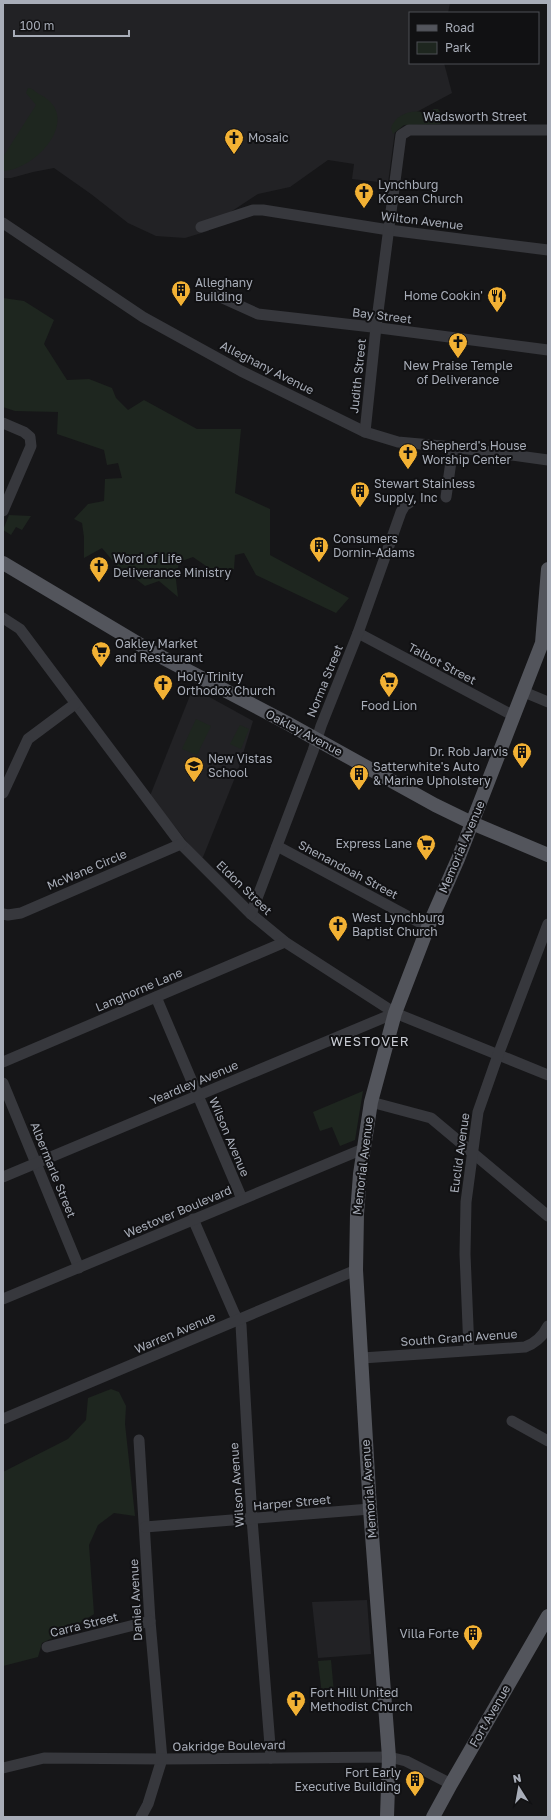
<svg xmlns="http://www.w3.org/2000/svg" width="551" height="1820" font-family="'Golos Text',sans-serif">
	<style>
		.built { fill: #222225 }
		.green { fill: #1e261f }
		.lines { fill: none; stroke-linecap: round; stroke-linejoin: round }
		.minor { stroke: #37383d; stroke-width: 11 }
		.major { stroke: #53555c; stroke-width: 14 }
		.labels { text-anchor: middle; stroke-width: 4; stroke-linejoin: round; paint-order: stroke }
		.street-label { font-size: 12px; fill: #a8adb8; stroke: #111113 }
		.poi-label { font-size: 12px; fill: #a8adb8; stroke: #111113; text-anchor: start }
		.neighbourhood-label { font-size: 13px; letter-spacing: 1px; fill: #c9ccd4; stroke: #111113 }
	</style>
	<rect width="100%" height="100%" fill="#161618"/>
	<g class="built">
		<polygon points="3,3 450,3 448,13 410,13 410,63 444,63 452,93 396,123 388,183 352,179 354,164 328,160 290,187 258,194 229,213 208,231 185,238 156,236 128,223 91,194 54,168 33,172 11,178 3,178"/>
		<polygon points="193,688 253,721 238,770 203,857 200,858 150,796"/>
		<polygon points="367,1600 371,1654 318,1658 312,1602"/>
	</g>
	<g class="green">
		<path d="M 28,88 C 33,88 36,93 41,95 C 83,118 36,170 3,171 L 3,157 L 36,105 L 26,93 Z"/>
		<path d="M 434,109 L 438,109 L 445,120 L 440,124 L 404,125 L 393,134 L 391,128 C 395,116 409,110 421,112 C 425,112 426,115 430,116 L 431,111 Z"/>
		<polygon points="3,298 24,301 54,320 44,344 67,380 89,379 112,388 116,398 128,410 144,400 197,429 241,429 235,493 270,509 270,555 349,598 336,613 256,575 244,553 235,555 234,569 209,568 193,557 179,562 176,580 178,597 159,581 145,586 136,579 123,573 102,548 84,558 84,537 82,523 74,519 88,504 104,501 105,479 122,478 118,463 107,465 104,450 57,434 58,412 15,411 3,407"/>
		<polygon points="9,515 31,516 22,530 16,527 11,535 3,530"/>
		<polygon points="196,719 211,726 197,755 182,749"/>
		<polygon points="240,725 249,729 241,749 230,744"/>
		<polygon points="363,1091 355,1140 340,1146 332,1127 320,1131 313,1112"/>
		<polygon points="111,1389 119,1392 126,1406 125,1424 135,1516 114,1513 98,1525 89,1545 94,1614 69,1630 42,1643 38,1657 3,1666 3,1472 68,1439 86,1420 88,1398"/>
		<polygon points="331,1660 334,1693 322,1695 318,1661"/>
	</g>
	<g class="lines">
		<g class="minor">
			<polyline points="3,223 143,317 241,371 365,432 398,442 453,447 548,460"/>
			<polyline points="201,227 253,210 263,210 389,230 548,250"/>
			<polyline points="216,295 258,314 372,327 548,350"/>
			<polyline points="3,423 24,432 30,437 31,446 3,511"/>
			<polyline points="365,432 376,327 401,135 409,130 548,130"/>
			<polyline points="446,497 453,447"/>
			<polyline points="3,618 20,629 181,844 251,914 285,942 395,1013 548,1075"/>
			<polyline points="358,633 514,716"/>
			<polyline points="524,692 548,702"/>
			<polyline points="3,793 28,739 75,704"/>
			<polyline points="277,846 428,927"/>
			<polyline points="3,914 8,915 21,913 181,844"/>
			<polyline points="251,914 313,751 321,726 358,633 401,512 405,505 409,503"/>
			<polyline points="156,997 242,1199"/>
			<polyline points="3,1062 285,942"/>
			<polyline points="3,1083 79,1268"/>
			<polyline points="371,1102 431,1118 548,1216"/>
			<polyline points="3,1177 395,1013"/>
			<polyline points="193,1219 234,1313 241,1325 252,1519 271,1758"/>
			<polyline points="3,1299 363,1149"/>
			<polyline points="469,1350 465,1254 466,1202 478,1112 498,1055 548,924"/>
			<path d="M 362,1358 L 525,1347 C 536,1343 543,1336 548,1326"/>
			<polyline points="3,1419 356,1270"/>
			<polyline points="512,1421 548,1441"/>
			<polyline points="139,1440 150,1621 162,1759 148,1804 141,1817"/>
			<polyline points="145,1527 370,1509"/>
			<polyline points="47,1647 150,1621"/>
			<polyline points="3,1768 44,1758 162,1759 389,1757 406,1761 451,1784"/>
		</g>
		<g class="major">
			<polyline points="3,563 154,653 287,723 435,805 472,823 548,855"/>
			<polyline points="387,1817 389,1757 370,1509 356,1270 357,1214 360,1174 371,1102 395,1013 428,927 458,859 542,643 548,569"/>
			<polyline points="433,1817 451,1784 548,1616"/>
		</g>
	</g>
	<defs>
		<g id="church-pin" transform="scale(1)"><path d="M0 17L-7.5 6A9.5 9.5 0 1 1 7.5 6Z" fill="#f2b134" stroke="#111113"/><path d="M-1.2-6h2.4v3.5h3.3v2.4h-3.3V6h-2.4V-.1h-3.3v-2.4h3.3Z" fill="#111"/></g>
		<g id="building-pin" transform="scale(1)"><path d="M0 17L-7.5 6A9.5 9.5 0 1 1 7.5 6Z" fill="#f2b134" stroke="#111113"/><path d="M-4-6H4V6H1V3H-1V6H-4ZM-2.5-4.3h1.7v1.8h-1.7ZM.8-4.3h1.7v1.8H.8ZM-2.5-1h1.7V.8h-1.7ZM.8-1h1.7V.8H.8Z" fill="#111"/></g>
		<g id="restaurant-pin" transform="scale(1)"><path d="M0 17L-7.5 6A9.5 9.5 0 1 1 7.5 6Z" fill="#f2b134" stroke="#111113"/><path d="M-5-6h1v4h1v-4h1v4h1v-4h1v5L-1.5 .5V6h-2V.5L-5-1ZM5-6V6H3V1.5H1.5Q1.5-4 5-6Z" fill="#111"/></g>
		<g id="supermarket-pin" transform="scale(1)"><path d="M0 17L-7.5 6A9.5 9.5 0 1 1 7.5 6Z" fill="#f2b134" stroke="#111113"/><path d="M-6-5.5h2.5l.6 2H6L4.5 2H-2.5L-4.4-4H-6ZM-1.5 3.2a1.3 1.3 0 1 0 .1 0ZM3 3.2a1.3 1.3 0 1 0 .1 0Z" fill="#111"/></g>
		<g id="school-pin" transform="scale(1)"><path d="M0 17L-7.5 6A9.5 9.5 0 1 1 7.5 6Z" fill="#f2b134" stroke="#111113"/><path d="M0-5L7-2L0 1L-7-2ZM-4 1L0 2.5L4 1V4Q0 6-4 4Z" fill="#111"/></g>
	</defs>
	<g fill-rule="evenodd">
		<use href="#church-pin" x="234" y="138"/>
		<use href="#church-pin" x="364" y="192"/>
		<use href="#building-pin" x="181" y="290"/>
		<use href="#restaurant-pin" x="497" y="296"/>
		<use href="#church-pin" x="458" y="342"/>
		<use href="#church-pin" x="408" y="453"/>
		<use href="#building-pin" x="360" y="491"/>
		<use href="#building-pin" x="319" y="546"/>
		<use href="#church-pin" x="99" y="566"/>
		<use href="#supermarket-pin" x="101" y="651"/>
		<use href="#supermarket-pin" x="389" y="681"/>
		<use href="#church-pin" x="163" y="684"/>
		<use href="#building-pin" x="522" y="752"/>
		<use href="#school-pin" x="194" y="766"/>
		<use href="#building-pin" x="359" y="774"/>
		<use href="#supermarket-pin" x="426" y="844"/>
		<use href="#church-pin" x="338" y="925"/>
		<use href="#building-pin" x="473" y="1634"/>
		<use href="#church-pin" x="296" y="1700"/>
		<use href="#building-pin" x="415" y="1780"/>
	</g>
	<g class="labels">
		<g class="street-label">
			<text x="475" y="121">Wadsworth Street</text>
			<text transform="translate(422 221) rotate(7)" y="4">Wilton Avenue</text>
			<text transform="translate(382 316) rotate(7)" y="4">Bay Street</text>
			<text transform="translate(267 368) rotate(27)" y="4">Alleghany Avenue</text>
			<text transform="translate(358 376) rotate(-84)" y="4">Judith Street</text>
			<text transform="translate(442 664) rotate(28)" y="4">Talbot Street</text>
			<text transform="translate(325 681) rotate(-68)" y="4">Norma Street</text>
			<text transform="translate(304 733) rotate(28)" y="4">Oakley Avenue</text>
			<text transform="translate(462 847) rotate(-67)" y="4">Memorial Avenue</text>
			<text transform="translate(87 870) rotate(-23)" y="4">McWane Circle</text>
			<text transform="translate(348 870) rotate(28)" y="4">Shenandoah Street</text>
			<text transform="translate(244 888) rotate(44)" y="4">Eldon Street</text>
			<text transform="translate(139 990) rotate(-23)" y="4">Langhorne Lane</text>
			<text transform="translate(194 1083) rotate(-23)" y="4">Yeardley Avenue</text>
			<text transform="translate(229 1137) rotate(67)" y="4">Wilson Avenue</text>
			<text transform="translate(460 1153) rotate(-82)" y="4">Euclid Avenue</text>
			<text transform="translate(363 1166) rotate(-83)" y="4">Memorial Avenue</text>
			<text transform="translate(53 1170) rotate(68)" y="4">Albermarle Street</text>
			<text transform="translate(178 1212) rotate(-23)" y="4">Westover Boulevard</text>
			<text transform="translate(175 1333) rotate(-23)" y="4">Warren Avenue</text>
			<text transform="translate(459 1338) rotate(-4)" y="4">South Grand Avenue</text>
			<text transform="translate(237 1485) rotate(-94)" y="4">Wilson Avenue</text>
			<text transform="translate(369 1489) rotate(-94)" y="4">Memorial Avenue</text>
			<text transform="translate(292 1503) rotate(-5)" y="4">Harper Street</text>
			<text transform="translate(136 1600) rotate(-93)" y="4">Daniel Avenue</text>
			<text transform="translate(84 1625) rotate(-14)" y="4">Carra Street</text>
			<text transform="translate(490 1716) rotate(-60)" y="4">Fort Avenue</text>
			<text transform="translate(229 1746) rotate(-1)" y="4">Oakridge Boulevard</text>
		</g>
		<g class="poi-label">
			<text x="248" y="142">Mosaic</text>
			<text x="378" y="189">Lynchburg<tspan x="378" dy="14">Korean Church</tspan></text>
			<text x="195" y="287">Alleghany<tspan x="195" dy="14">Building</tspan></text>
			<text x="483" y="300" text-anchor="end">Home Cookin'</text>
			<text x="458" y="370" text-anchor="middle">New Praise Temple<tspan x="458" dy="14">of Deliverance</tspan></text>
			<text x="422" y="450">Shepherd's House<tspan x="422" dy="14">Worship Center</tspan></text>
			<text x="374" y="488">Stewart Stainless<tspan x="374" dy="14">Supply, Inc</tspan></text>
			<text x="333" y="543">Consumers<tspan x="333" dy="14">Dornin-Adams</tspan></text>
			<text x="113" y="563">Word of Life<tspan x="113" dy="14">Deliverance Ministry</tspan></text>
			<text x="115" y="648">Oakley Market<tspan x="115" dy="14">and Restaurant</tspan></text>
			<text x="177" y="681">Holy Trinity<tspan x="177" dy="14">Orthodox Church</tspan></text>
			<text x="389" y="710" text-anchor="middle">Food Lion</text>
			<text x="508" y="756" text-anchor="end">Dr. Rob Jarvis</text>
			<text x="208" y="763">New Vistas<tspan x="208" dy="14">School</tspan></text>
			<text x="373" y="771">Satterwhite's Auto<tspan x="373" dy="14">&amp; Marine Upholstery</tspan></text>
			<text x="412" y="848" text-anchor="end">Express Lane</text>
			<text x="352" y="922">West Lynchburg<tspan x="352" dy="14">Baptist Church</tspan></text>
			<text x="459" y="1638" text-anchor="end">Villa Forte</text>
			<text x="310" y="1697">Fort Hill United<tspan x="310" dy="14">Methodist Church</tspan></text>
			<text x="401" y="1777" text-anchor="end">Fort Early<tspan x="401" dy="14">Executive Building</tspan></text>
		</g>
		<g class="neighbourhood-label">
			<text x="370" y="1046">WESTOVER</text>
		</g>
	</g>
	<rect width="551" height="1820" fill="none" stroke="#a8adb8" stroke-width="8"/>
	<rect x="409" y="12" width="130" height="52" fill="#111113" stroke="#4d4f55"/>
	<rect x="417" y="25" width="20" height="6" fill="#53555c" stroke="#4d4f55"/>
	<text x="445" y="32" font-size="12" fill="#a8adb8">Road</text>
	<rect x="417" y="42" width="20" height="12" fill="#1e261f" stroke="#4d4f55"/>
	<text x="445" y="52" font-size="12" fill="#a8adb8">Park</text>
	<g transform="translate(519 1788) rotate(349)" stroke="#111113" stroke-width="3" paint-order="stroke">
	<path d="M0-3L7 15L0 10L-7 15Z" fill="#a8adb8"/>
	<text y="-6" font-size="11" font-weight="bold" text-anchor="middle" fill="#a8adb8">N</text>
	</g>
	<path d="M14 30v6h115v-6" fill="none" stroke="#a8adb8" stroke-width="2"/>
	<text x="20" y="30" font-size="12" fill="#a8adb8" stroke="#111113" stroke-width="3" paint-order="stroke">100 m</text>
</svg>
